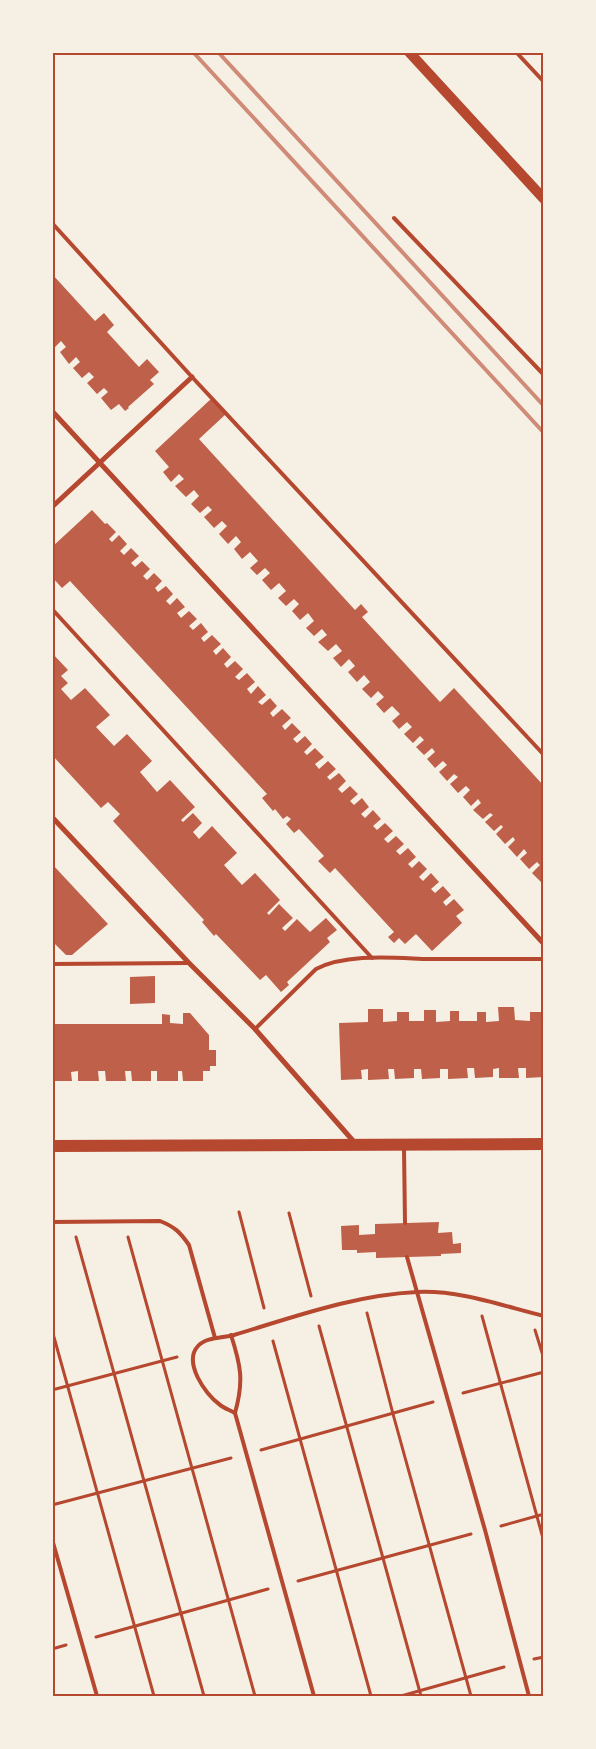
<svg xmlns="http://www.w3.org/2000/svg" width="596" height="1749" font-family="Commissioner,sans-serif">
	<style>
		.building { fill: #bf614a }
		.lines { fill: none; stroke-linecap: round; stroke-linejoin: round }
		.path { stroke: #b5482f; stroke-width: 3 }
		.service { stroke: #b5482f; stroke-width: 4 }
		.minor { stroke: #b5482f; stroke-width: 5 }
		.secondary { stroke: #b5482f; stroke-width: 10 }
		.primary { stroke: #b5482f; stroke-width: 12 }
		.rail { stroke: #cf8b77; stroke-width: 4 }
		.neatline { fill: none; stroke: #b5482f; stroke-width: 2 }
	</style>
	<rect width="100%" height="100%" fill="#f6efe4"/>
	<g class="building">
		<polygon points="52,274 95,321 104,313 114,325 107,332 139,367 147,359 159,372 150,380 154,384 128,407 129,408 125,411 119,404 111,410 101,398 108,392 104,388 97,394 87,383 94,377 89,372 82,378 73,368 80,362 76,357 69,364 60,352 66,347 61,341 54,348 52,346"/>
		<polygon points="212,398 226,414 199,439 355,610 361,604 368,612 362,617 440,702 454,688 544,786 544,881 542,883 532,873 540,865 537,862 529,869 520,859 527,853 524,849 517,857 508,847 515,840 513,837 505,844 496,834 503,827 501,825 494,831 485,822 493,815 490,813 483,819 473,810 481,803 478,799 471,806 463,797 470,790 466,786 458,793 450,784 458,777 454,774 447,781 439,772 447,765 443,761 435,768 427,759 435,752 432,748 424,755 416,747 424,740 420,736 413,743 404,734 412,727 407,722 399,729 392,721 400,714 392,706 384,713 376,704 384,697 378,691 371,698 362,689 370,682 364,675 357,682 348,672 355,666 349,659 341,667 333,658 342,651 336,644 328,651 318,642 327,635 322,629 314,636 306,628 314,621 308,613 300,620 292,611 299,604 294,599 286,606 278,598 286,591 279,583 271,590 262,580 270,573 265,568 257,575 250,568 258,561 250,552 242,559 234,549 241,542 236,536 228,544 219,534 227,526 222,521 214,528 204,517 212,510 208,506 200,513 191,504 199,496 194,490 186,497 175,486 184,479 179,474 171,482 163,472 169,467 155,451"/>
		<polygon points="92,510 105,524 107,523 116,532 109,539 112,542 119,535 127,544 120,551 124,555 131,548 139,556 131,563 135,567 142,561 150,569 143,576 147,580 154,573 162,581 155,588 158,592 166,586 173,594 166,601 170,605 177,598 185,607 177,613 181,618 189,611 197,619 189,626 193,630 201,623 208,632 201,638 204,642 212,635 221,644 213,651 216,655 223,648 231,657 224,664 227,668 235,661 243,669 235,677 239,680 247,673 255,682 247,689 251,694 258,686 266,695 258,702 262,705 270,698 277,706 270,713 273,717 282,709 291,718 282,726 285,730 292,723 301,732 293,739 297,743 305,736 312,744 304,752 307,755 315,748 324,757 315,764 319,769 328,761 336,769 327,777 330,780 339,773 346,781 338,789 342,793 350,786 358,794 350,801 354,805 362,798 369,807 361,814 365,818 373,810 381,819 373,826 377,830 385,823 393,831 384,839 388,843 396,836 404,844 396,851 400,855 408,848 416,857 408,864 412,868 419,861 427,869 419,877 423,881 431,873 439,882 431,889 435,893 443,886 451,895 443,902 446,906 454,899 464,910 456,916 462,923 432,951 416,934 405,944 399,938 394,943 388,937 394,932 335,868 330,873 318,861 324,856 299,829 294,833 286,824 291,819 287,816 283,819 275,809 273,811 262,798 267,794 70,581 62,588 52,577 52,547"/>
		<polygon points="52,653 68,670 61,676 68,683 61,689 71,700 85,688 97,701 110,715 96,727 114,746 127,734 152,761 140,772 157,792 170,780 195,807 181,820 183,822 193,813 202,823 193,832 199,839 212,826 237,853 224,865 242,885 255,873 280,900 267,913 269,915 279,904 293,918 282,928 285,931 297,919 310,932 326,918 337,930 327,938 330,942 287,982 289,985 281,992 266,975 260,980 216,934 214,936 202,922 204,920 113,821 120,814 108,802 101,808 52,755"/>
		<polygon points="52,864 108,924 72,955 66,955 52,941"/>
		<polygon points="155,976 155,1003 130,1004 130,977"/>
		<polygon points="498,1007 514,1007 515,1020 530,1021 530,1012 544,1012 544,1077 526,1078 526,1068 518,1068 519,1078 499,1078 499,1068 493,1069 493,1077 475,1078 474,1068 467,1068 468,1078 448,1079 448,1069 440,1069 440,1078 422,1079 421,1069 414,1069 414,1078 395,1079 394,1069 388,1069 389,1079 368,1080 368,1069 361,1070 362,1079 341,1080 339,1023 368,1022 368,1009 383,1009 383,1022 397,1021 397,1012 409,1012 409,1021 424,1021 424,1010 436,1010 436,1022 450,1021 450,1011 459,1011 459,1021 477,1021 477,1012 486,1012 486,1022 499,1021"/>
		<polygon points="183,1013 190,1013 209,1035 209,1050 216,1050 216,1066 210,1066 210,1071 203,1071 203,1081 183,1081 182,1071 178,1071 178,1081 157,1081 157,1071 151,1071 151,1081 132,1081 131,1071 125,1071 126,1081 106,1081 105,1071 98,1071 99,1081 78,1081 78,1071 71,1072 72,1081 52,1081 52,1024 162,1024 162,1014 170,1015 170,1023 183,1024"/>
		<polygon points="439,1222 438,1233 452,1232 453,1244 461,1243 461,1253 441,1254 441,1256 376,1258 376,1252 357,1253 357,1250 342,1250 341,1226 359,1225 359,1235 375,1234 375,1224"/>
	</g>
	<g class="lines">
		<g class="path">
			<polyline points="239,1212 264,1308"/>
			<polyline points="289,1213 311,1296"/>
			<polyline points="76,1237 204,1696"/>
			<polyline points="128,1237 255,1696"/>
			<polyline points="367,1313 393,1414 471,1696"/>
			<polyline points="482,1316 544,1542"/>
			<polyline points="319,1326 421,1696"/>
			<polyline points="52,1330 154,1696"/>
			<polyline points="535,1330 544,1359"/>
			<polyline points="273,1341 371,1696"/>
			<polyline points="52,1390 177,1357"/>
			<polyline points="463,1393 544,1372"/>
			<polyline points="261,1450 433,1402"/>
			<polyline points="52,1505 231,1458"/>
			<polyline points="501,1526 544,1514"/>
			<polyline points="298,1581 471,1534"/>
			<polyline points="96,1637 268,1589"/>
			<polyline points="52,1649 66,1645"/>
			<polyline points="534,1659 544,1657"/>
			<polyline points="401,1696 504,1667"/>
		</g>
		<g class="service">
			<polyline points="516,52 544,82"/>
			<polyline points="394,218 544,375"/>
			<polyline points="52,223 192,377 544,755"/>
			<polyline points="52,609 372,958"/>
			<polyline points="52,964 189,963"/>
			<path d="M 255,1029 L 316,969 C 347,953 394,958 429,959 C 467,959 505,959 544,959"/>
			<polyline points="404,1148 405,1223"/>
			<path d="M 52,1222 L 160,1221 C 175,1227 180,1232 189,1245 L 215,1338"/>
			<polyline points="407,1257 485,1530 529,1696"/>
			<path d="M 231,1335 C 241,1366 244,1381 235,1413 L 314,1696"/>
			<path d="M 235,1413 C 230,1410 223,1408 219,1404 C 205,1394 183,1362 198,1346 C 206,1337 223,1338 234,1335 C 294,1317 354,1295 417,1292 C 460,1290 503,1306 544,1316"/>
			<polyline points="52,1539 97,1696"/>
		</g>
		<g class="minor">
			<polyline points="52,411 544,944"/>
			<polyline points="52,507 192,377"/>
			<polyline points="52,817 189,963 255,1029 355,1143"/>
		</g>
		<polyline class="secondary" points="409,52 544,199"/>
		<polyline class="primary" points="52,1146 544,1144"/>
		<g class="rail">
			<polyline points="193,52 544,433"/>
			<polyline points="218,52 544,406"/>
		</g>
	</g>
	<rect width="596" height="1749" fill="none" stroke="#f6efe4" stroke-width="108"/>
	<rect x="54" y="54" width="488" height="1641" class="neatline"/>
</svg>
